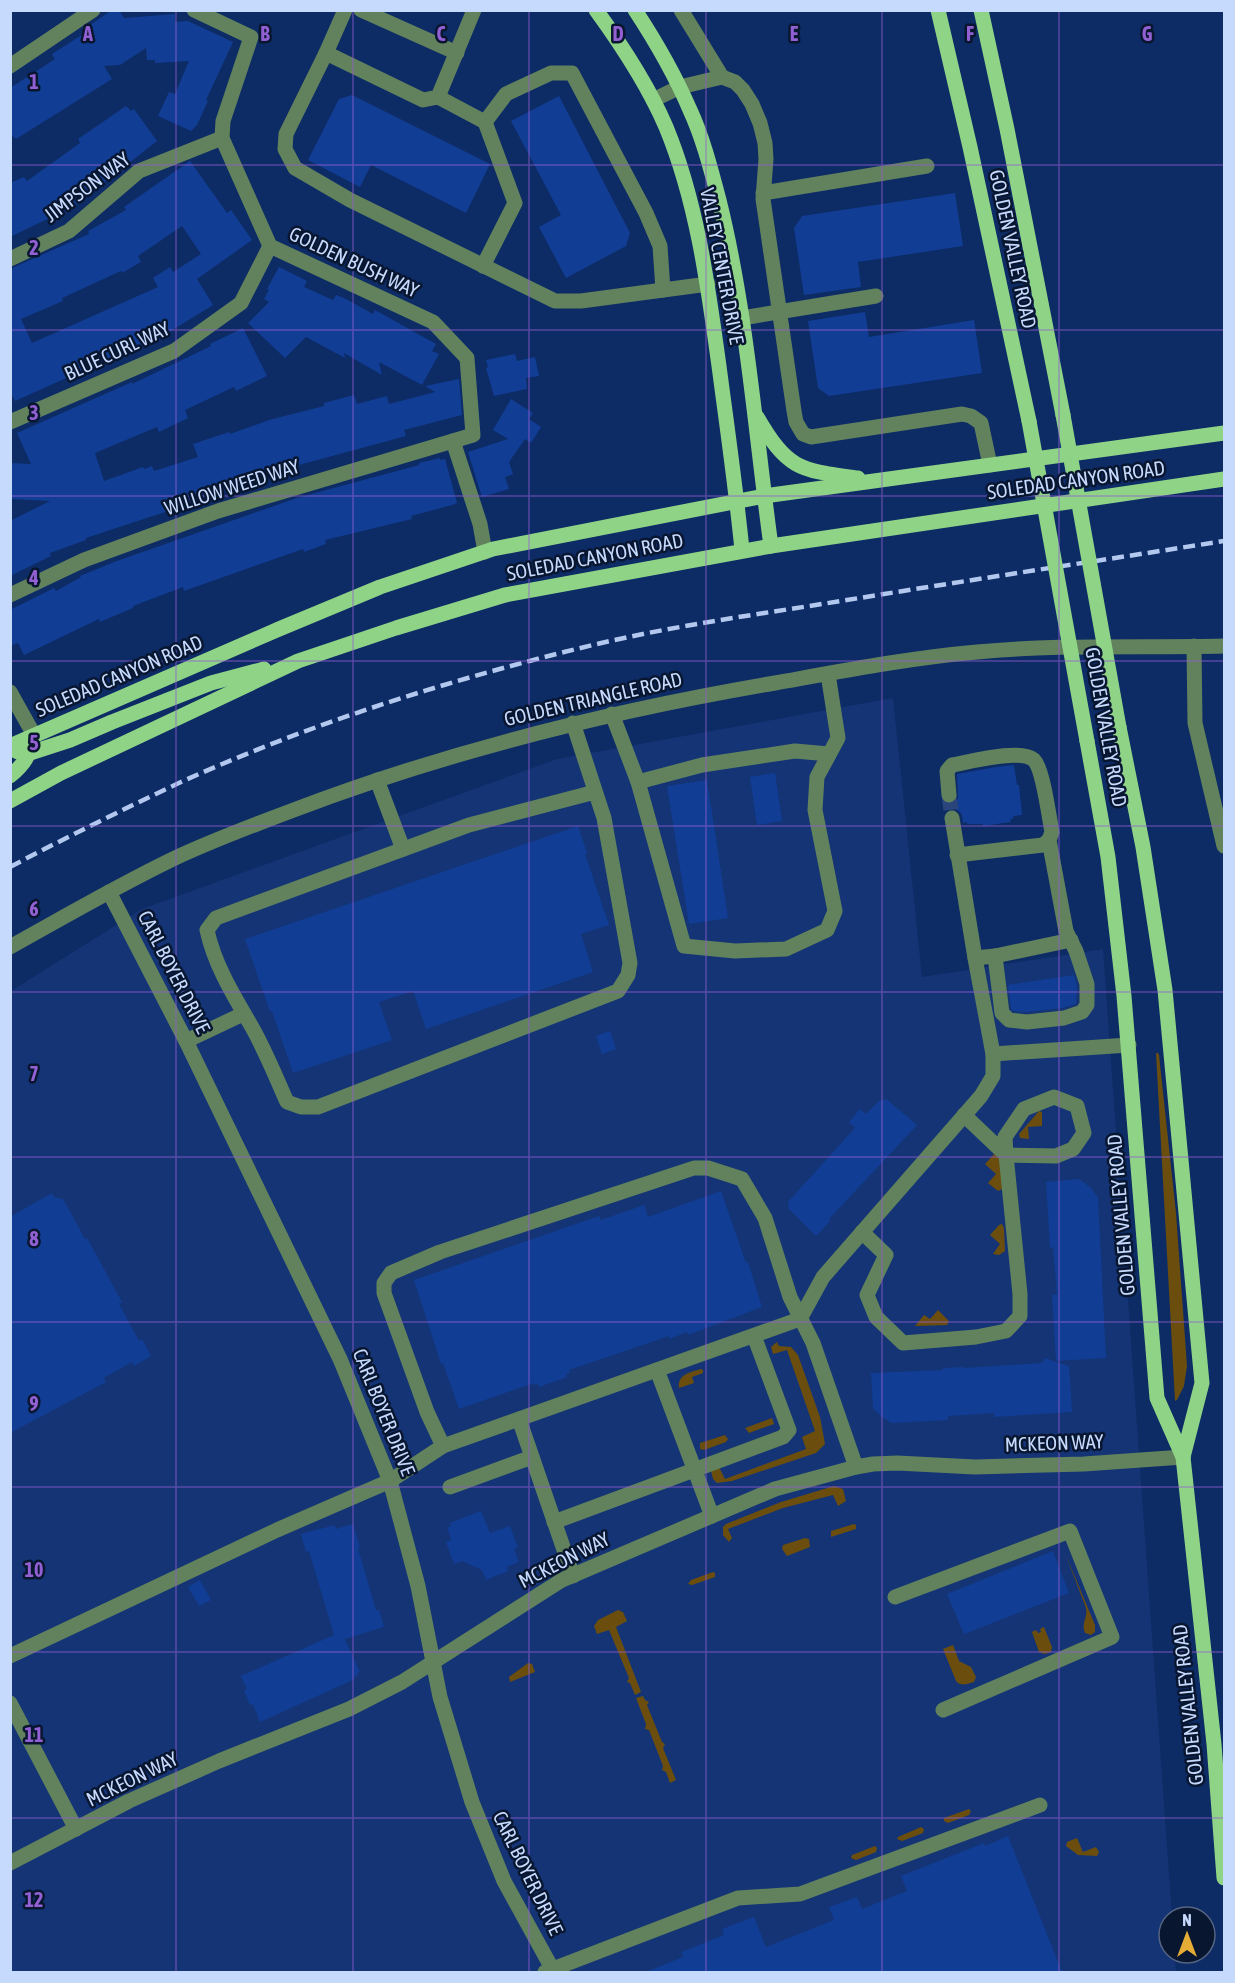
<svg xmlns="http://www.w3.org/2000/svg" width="1235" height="1983" font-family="'Asap Condensed',sans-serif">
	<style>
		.built { fill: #143475 }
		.green { fill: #6b4e0e }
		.building { fill: #113e94; fill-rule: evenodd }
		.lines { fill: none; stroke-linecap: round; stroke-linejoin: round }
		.minor-tunnel { stroke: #29457c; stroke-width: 15; stroke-dasharray: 15 8; stroke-linecap: butt }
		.minor { stroke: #61825d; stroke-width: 15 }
		.major { stroke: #8fd486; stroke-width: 15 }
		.rail { stroke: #b3c8ee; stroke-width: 4.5; stroke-dasharray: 12 6; stroke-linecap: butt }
		.major-bridge { stroke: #8fd486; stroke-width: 15 }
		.grid { fill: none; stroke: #9260d2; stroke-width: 1.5; stroke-opacity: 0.55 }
		.labels { text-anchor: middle; stroke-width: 5; stroke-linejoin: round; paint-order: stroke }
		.street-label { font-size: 20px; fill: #c6dafe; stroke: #091630 }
		.grid-label { font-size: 20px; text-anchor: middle; font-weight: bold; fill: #9260d2; stroke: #091630; stroke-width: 5; stroke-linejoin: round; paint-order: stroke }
	</style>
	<rect width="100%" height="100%" fill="#0d2b65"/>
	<polygon class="built" points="893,698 922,977 1103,949 1172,1917 1169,1917 1169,1953 1174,1953 1176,1972 11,1972 11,991 142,909 557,759"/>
	<g class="green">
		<polygon points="1156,1053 1158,1053 1159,1055 1176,1213 1187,1366 1184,1386 1177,1400 1175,1401"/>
		<polygon points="1039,1111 1042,1112 1042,1126 1028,1127 1029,1139 1020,1138 1019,1134"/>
		<polygon points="994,1154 1000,1157 1002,1189 998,1191 988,1183 996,1174 985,1164"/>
		<polygon points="1002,1224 1004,1228 1005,1251 999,1255 993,1254 1000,1244 990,1235 999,1225"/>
		<polygon points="938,1310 949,1321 947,1325 915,1326 924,1315 930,1319"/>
		<polygon points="777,1342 779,1346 791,1347 798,1355 820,1417 825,1444 816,1453 732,1481 717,1483 713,1479 711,1471 719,1467 725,1479 806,1449 802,1437 815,1431 787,1350 773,1354 771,1347"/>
		<path d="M 701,1369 L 703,1370 L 703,1373 L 692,1377 L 694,1383 L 679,1388 C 677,1375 690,1372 701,1369 Z"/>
		<polygon points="772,1418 774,1424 749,1433 745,1428"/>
		<polygon points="725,1435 728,1439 726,1442 704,1450 700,1449 700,1443"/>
		<polygon points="834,1486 843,1489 846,1501 838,1506 833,1495 783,1508 728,1529 732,1538 729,1542 723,1535 723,1527 726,1524 781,1502"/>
		<polygon points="854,1524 856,1525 856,1529 831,1537 831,1531"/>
		<polygon points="805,1538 809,1539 810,1547 787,1556 782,1549 783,1545"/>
		<path d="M 1065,1553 L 1095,1625 L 1095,1632 L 1091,1635 L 1085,1633 C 1081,1621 1088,1619 1086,1608 Z"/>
		<polygon points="713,1572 715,1573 715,1577 692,1585 688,1584 691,1580"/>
		<polygon points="618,1610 623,1612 627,1621 616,1627 641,1692 635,1695 630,1683 627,1682 629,1678 609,1630 597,1634 594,1626 598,1620"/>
		<polygon points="1044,1627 1052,1647 1051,1652 1045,1654 1039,1652 1032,1632 1036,1630 1038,1633 1041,1632 1040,1629"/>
		<path d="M 953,1645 L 959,1661 L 971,1667 L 976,1677 L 974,1682 C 967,1684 961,1687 956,1681 L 943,1649 Z"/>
		<polygon points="528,1663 532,1664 535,1672 510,1682 509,1677"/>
		<polygon points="643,1696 645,1700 649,1702 647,1705 662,1742 665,1744 663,1748 676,1780 670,1783 666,1772 662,1770 663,1766 649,1730 645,1729 646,1724 636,1698"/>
		<polygon points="969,1809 971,1811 969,1815 948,1823 944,1821 944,1818"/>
		<polygon points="921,1827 924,1829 923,1833 902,1841 897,1839 898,1837"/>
		<polygon points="1077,1838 1083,1852 1096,1847 1099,1852 1097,1856 1078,1855 1066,1846 1067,1842"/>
		<polygon points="875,1846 877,1848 876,1852 856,1860 851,1858 852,1855"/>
	</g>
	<g class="building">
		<polygon points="112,10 119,10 124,18 175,14 175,22 188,21 233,42 206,100 208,101 197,125 191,131 158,116 169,92 175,94 189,61 155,63 155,60 147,60 146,48 120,65 104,66 112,79 16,139 13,136 10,138 10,88 55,59 52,54 88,31 86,28"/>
		<polygon points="352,95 490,164 466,213 371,165 360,187 308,160 339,99"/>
		<polygon points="559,96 630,233 626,246 566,278 539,227 561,215 511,121"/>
		<polygon points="126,106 131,111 134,109 157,141 74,206 10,237 10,183 24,177 27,181 80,143 78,139"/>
		<path d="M 190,161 L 227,213 L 231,210 L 252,240 L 197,279 L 213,305 L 169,332 L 15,401 L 10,392 L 10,269 L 89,234 L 88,231 L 126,210 L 124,207 ZM 182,226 L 201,254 L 173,272 L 170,267 L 153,278 L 158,287 L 32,343 L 21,319 L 63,301 L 62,298 L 121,271 L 122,273 L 141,262 L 138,256 Z"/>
		<polygon points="955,193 963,246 858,262 861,287 804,295 794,228 802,216"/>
		<polygon points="279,267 307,281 304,287 333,300 336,295 344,298 373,314 375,310 436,344 432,351 439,354 422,385 379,362 382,375 344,353 345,358 306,337 285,358 248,323 269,302 264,299 269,290 267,289"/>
		<polygon points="865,312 869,337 974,320 982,373 829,396 818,388 808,321"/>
		<polygon points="243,328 267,376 236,391 234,387 185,410 188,418 159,432 157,427 95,453 104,481 143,467 144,469 152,466 154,471 198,457 193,444 229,432 230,434 269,420 324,406 324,403 354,395 357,404 387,396 389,404 435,392 425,386 459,379 462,415 404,430 406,436 299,465 298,462 246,481 247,483 167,509 168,511 86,538 86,540 50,553 51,556 10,576 10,521 50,501 10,499 10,463 31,464 17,433 132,382 132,384 211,346 210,344"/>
		<polygon points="515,354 517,361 535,357 539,376 526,378 527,389 494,396 486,368 488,367 486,360"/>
		<polygon points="511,399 533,413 529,419 541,427 531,443 525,439 509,462 513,474 505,477 509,489 482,497 468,452 508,439 493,430"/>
		<polygon points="440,458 440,460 445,459 457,503 452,505 411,516 412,519 325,540 326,544 304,552 303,549 184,591 183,587 133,606 133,608 100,622 99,619 24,655 18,643 10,646 10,610 54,588 56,591 81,577 80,576 114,562 297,498 419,465 419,463"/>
		<polygon points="1014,765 1017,785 1019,785 1022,815 1013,816 1013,819 1010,819 1011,822 983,826 983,824 967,824 967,822 963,823 962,815 959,811 955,809 947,810 946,804 954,803 958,799 957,774 996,767"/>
		<polygon points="775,773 782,821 757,825 750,777"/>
		<polygon points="707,780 728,918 689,924 667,786"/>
		<polygon points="578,826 587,853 585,854 609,925 581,934 593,972 426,1029 413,991 379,1002 392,1040 293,1073 272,1011 270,1012 245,939"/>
		<polygon points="1074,975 1077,986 1076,1004 1062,1008 1027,1012 1013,1011 1011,1008 1008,985"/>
		<polygon points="610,1031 616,1049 602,1054 596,1036"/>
		<polygon points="886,1099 917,1125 829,1219 830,1221 816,1236 789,1209 788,1202 855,1128 849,1122 860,1109 866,1114 879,1101"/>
		<polygon points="1079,1179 1091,1188 1098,1198 1106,1358 1056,1361 1052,1295 1057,1294 1053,1247 1050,1248 1046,1182"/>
		<polygon points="721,1191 746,1263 748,1262 762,1307 688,1335 687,1332 669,1339 669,1336 569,1370 570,1373 566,1374 567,1377 539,1387 538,1384 534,1385 534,1383 459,1409 443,1363 441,1364 414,1280 599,1216 601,1220 644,1205 648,1217"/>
		<polygon points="52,1193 54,1197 63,1199 85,1239 87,1238 122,1302 119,1304 139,1341 142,1339 151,1356 134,1366 132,1362 104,1378 106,1382 10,1433 10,1217"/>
		<polygon points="1044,1358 1069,1366 1072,1412 994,1417 994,1413 948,1416 948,1420 891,1423 882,1417 873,1408 871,1373 943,1370 943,1368 963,1367 963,1368 1043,1363"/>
		<polygon points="481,1511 490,1533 510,1526 518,1548 514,1549 519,1562 507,1567 508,1571 486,1580 482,1570 462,1561 454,1564 446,1542 451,1540 447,1527 451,1526 450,1523"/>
		<polygon points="353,1524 360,1548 358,1549 376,1610 379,1610 384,1627 345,1639 360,1672 357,1673 358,1675 354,1677 355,1679 260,1722 253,1704 250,1705 244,1691 247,1689 241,1676 334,1635 309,1551 306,1552 301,1534 335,1525 336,1529"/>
		<polygon points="1053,1551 1069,1593 964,1634 947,1594"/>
		<polygon points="200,1580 211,1600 199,1606 188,1587"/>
		<polygon points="1008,1836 1062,1972 646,1972 683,1957 681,1952 724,1935 722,1929 754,1917 766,1947 834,1920 829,1907 857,1897 862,1909 907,1891 901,1876 984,1843 985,1846"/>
	</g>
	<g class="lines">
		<polyline class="minor-tunnel" points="949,795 952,818"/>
		<g class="minor">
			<polyline points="361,10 457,53"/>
			<polyline points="474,10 438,97 423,100 326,53 286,134 285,149 295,168 350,200 555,301 581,301 708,284"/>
			<polyline points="681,10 722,77"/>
			<polyline points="326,53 345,10"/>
			<polyline points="10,66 93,10"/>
			<polyline points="438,97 485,122 515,203 483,266"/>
			<polyline points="653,100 680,87 722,77 735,82 743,90 752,104 760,123 765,143 766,159 763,199 794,411 796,422 803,434 811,437 962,414 971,416 981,423 990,465"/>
			<polyline points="485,122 506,94 551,73 572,73 646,213 660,246 663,290"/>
			<polyline points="763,193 927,166"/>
			<polyline points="10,259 69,231 139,171 222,138"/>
			<polyline points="742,318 876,296"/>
			<polyline points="10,422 174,351 241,303 270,246"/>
			<polyline points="453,441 480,524 485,552"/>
			<polyline points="10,595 84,560 218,511 473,435 467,358 433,322 270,246 222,138 223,121 251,37 194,10"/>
			<polyline points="1194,646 1195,723 1224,846"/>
			<polyline points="10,692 34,735"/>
			<polyline points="612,714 638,782 684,946 735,951 786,949 827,930 835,911 815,810 817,777 838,738 828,674"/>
			<path d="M 573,723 L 604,818 L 630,963 L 628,975 L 618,991 L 318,1107 L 301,1107 L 287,1102 C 275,1075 264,1047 249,1022 C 232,993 214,963 207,930 L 216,918 L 469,825 L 595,792"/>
			<polyline points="377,780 403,849"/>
			<polyline points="638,782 702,765 795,751 829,754"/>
			<path d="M 949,795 L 947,771 L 952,765 C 970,762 1020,748 1034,760 C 1043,769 1049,817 1052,832 L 1049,840 L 1043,845 L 957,855"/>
			<polyline points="109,892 186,1041 340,1359 390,1481 418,1586 440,1697 472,1802 504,1881 554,1972"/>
			<path d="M 10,947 C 64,917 117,886 173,859 C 211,841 251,826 291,811 C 448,751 610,711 775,683 C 842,671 909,658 977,652 C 1059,644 1142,648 1224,646"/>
			<polyline points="995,956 1071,940"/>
			<polyline points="975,958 995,956 1002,1013 1009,1020 1027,1022 1064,1018 1082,1012 1087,1005 1087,984 1076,951 1066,931 1049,840"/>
			<polyline points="186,1041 243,1014"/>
			<polyline points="993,1054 1129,1045"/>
			<polyline points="862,1232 886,1255 867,1295 876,1317 903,1343 976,1337 1006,1331 1020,1316 1020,1294 1006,1155 1056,1156 1073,1149 1084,1133 1077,1106 1054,1097 1024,1109 1005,1137 1006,1155 964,1115"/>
			<polyline points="657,1370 712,1516"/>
			<polyline points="519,1419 573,1576"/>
			<polyline points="443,1446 800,1319 823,1277 981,1096 993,1076 993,1054 975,958 952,818"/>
			<polyline points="450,1487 532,1457"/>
			<polyline points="554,1522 783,1437 789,1430 754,1336"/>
			<polyline points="895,1597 1070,1531 1112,1637 943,1710"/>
			<polyline points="10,1656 277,1530 390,1481 443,1446 427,1412 384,1293 384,1283 391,1273 440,1252 694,1168 708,1168 742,1179 765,1218 790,1297 813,1343 856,1467"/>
			<polyline points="10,1703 76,1829"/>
			<polyline points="10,1863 129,1801 219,1761 349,1709 402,1682 562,1580 775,1489 856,1467 873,1464 897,1463 975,1467 1084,1464 1183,1457"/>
			<polyline points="545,1972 738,1898 800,1894 1040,1805"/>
		</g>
		<g class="major">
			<path d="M 596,10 C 623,47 648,85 666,127 C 697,202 708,286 719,366 C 727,427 736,489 742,550"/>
			<path d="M 635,10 C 656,42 675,75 690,110 C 703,138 711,170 719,200 C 747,313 755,430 771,546"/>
			<polyline points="938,10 970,147 1029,421"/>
			<polyline points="981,10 1007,129 1063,415"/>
			<path d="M 757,417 C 788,470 799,470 858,478"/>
			<polyline points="1119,727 1143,847 1165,990 1202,1383 1183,1457"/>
			<polyline points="1087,741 1108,857 1124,996 1157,1398 1183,1457 1214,1744 1224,1878"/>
			<polyline points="10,746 279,629 380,587 493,549 764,496 1224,433"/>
			<polyline points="10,748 18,752 30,753 70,740 112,722 211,683 264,669"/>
			<path d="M 10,776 C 20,768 28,759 31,747"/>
			<polyline points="10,801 61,773 298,661 396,628 505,595 771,546 1224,479"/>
		</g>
		<path class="rail" d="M 10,867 C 67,837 124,809 181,782 C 314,722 455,678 597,644 C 678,625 760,614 841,601 C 969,580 1097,561 1224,541"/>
		<g class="major-bridge">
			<polyline points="1063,415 1119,727"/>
			<polyline points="1029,421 1087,741"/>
		</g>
	</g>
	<path class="grid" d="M 176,10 L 176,1972M 353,10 L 353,1972M 529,10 L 529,1972M 706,10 L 706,1972M 882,10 L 882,1972M 1059,10 L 1059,1972M 10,165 L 1224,165M 10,330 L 1224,330M 10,496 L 1224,496M 10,661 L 1224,661M 10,826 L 1224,826M 10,992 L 1224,992M 10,1157 L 1224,1157M 10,1322 L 1224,1322M 10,1487 L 1224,1487M 10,1652 L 1224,1652M 10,1818 L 1224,1818"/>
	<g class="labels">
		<g class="street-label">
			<text transform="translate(87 187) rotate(-37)" y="7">JIMPSON WAY</text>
			<text transform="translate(1013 249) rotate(78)" y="7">GOLDEN VALLEY ROAD</text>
			<text transform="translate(354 262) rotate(25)" y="7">GOLDEN BUSH WAY</text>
			<text transform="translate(722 266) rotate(79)" y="7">VALLEY CENTER DRIVE</text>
			<text transform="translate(117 351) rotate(-25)" y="7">BLUE CURL WAY</text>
			<text transform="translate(1076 480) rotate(-8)" y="7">SOLEDAD CANYON ROAD</text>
			<text transform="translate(232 487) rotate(-18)" y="7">WILLOW WEED WAY</text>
			<text transform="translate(595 557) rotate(-11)" y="7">SOLEDAD CANYON ROAD</text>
			<text transform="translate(119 676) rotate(-23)" y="7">SOLEDAD CANYON ROAD</text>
			<text transform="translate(593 699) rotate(-13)" y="7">GOLDEN TRIANGLE ROAD</text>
			<text transform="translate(1106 727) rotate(80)" y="7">GOLDEN VALLEY ROAD</text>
			<text transform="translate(174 972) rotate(63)" y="7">CARL BOYER DRIVE</text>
			<text transform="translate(1121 1215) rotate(-95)" y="7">GOLDEN VALLEY ROAD</text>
			<text transform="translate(384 1412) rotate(68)" y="7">CARL BOYER DRIVE</text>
			<text transform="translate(1054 1443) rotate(-2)" y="7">MCKEON WAY</text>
			<text transform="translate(564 1560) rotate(-27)" y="7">MCKEON WAY</text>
			<text transform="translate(1188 1705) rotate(-96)" y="7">GOLDEN VALLEY ROAD</text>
			<text transform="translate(132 1779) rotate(-26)" y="7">MCKEON WAY</text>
			<text transform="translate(528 1873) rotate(64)" y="7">CARL BOYER DRIVE</text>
		</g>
	</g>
	<g class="grid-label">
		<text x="88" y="41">A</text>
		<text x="265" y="41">B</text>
		<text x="441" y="41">C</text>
		<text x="618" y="41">D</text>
		<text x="794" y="41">E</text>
		<text x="970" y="41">F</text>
		<text x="1147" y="41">G</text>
		<text x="34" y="89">1</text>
		<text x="34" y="255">2</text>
		<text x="34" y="420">3</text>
		<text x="34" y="585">4</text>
		<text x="34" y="750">5</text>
		<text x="34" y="916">6</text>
		<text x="34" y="1081">7</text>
		<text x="34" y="1246">8</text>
		<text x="34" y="1411">9</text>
		<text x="34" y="1577">10</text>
		<text x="34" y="1742">11</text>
		<text x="34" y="1907">12</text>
	</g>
	<rect width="1235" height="1983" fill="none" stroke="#c6dafe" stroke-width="24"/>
	<g transform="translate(1187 1935)"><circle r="28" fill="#091630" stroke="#556482" stroke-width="1.5"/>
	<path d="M0-4.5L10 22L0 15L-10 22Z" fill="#e5ad36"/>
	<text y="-9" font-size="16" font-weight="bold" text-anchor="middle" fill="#c6dafe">N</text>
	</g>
</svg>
